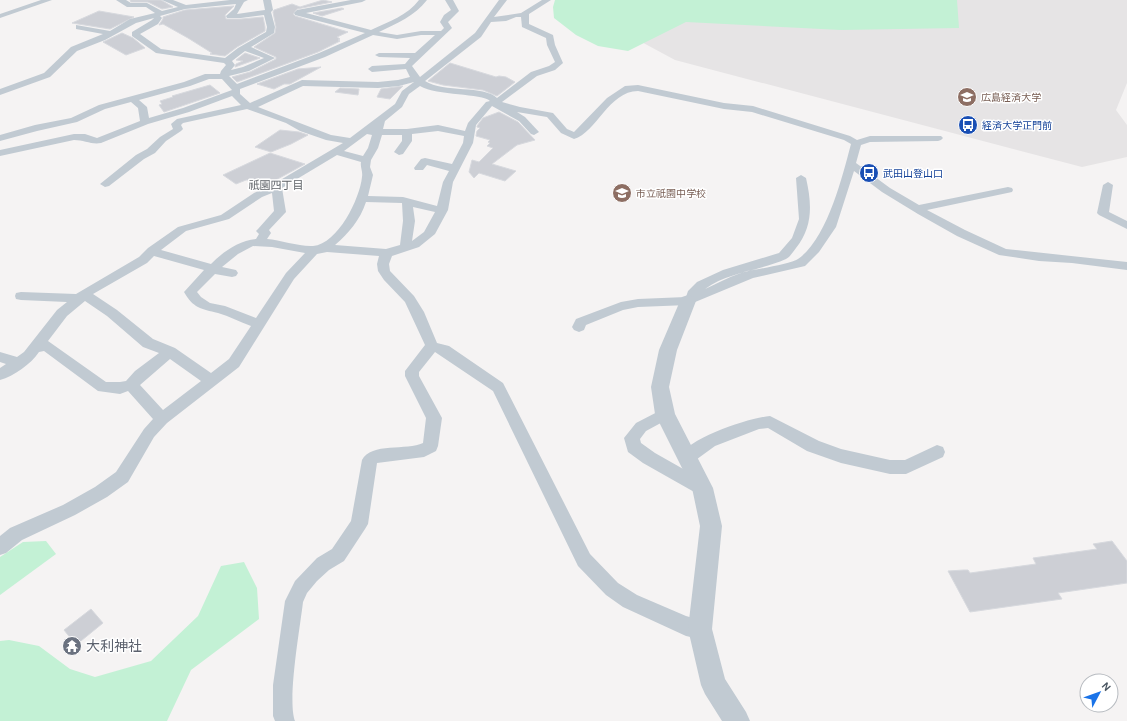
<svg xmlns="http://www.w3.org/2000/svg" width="1127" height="721" font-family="Karla,'Noto Sans JP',sans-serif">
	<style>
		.education { fill: #e6e4e5 }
		.green { fill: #c3f1d5 }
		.building { fill: #cdcfd5; stroke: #d7d9de }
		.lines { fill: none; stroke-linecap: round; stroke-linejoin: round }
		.minor { fill: #c1cad2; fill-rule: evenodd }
		.tertiary { fill: #c1cad2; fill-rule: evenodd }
		.labels { text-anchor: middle; stroke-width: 3; stroke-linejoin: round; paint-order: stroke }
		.far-education-label { font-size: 10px; fill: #785e54; stroke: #fff; text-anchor: start }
		.far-transit-label { font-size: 10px; fill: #164399; stroke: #fff; text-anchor: start }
		.far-neighbourhood-label { font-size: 11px; fill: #5f6368; stroke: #fff }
		.near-worship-label { font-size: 14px; fill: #5b616d; stroke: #fff; text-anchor: start }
	</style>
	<rect width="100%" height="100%" fill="#f5f3f3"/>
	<polygon class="education" points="656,0 1127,0 1127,83 1116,110 1127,125 1127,157 1082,167 675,60 623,32"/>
	<g class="green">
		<polygon points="555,0 957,0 959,28 841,30 686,22 628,51 598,46 576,35 554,18 553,7"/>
		<polygon points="46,541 56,554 0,595 0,557 23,542"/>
		<polygon points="244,562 257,588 259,619 191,670 167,721 0,721 0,641 9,640 39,646 70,669 95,677 151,661 198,616 221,566"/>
	</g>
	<g class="building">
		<polygon points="130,0 161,0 173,7 162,9 148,2 131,2"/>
		<polygon points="323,0 332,2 297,9 293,14 295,16 348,32 337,37 340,39 338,40 340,41 318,52 237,82 232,77 250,72 276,59 276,57 254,47 275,33 276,27 273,12 274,10 292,4 300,7"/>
		<polygon points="234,6 225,15 226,19 241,19 263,17 265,27 265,31 237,47 225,56 210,54 212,53 188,38 163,24 159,25 163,19 163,17 185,10"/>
		<polygon points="342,8 344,9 322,16 313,13"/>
		<polygon points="99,11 134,17 110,29 72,23"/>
		<polygon points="122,33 133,38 145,48 126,55 103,42"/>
		<polygon points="245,53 260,58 235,67 236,64 243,61 236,60"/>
		<polygon points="450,63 496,77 499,76 506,77 515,82 497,96 483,90 443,85 428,81"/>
		<polygon points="321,67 290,84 284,84 274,89 257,84 298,69"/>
		<polygon points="210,85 220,93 164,112 159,105 162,104 160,101 173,97 172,96"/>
		<polygon points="403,86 390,99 377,97 381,89"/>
		<polygon points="340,88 359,89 358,95 335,92"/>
		<polygon points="499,112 518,122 535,140 517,145 492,164 516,171 505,181 479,173 474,178 469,172 472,160 479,162 493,148 487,146 490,143 488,142 490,140 476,136 477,131 480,128 477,127 477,126 483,118"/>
		<polygon points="280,130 299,132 308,135 291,144 271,152 255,147"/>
		<polygon points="270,153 305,164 263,187 250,180 246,180 236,184 223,175"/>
		<polygon points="1112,541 1127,561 1127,583 1058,593 1062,599 970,612 948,571 964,570 968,570 970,573 1036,564 1033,558 1097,549 1093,544"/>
		<polygon points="91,609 103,623 76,645 64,630"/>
	</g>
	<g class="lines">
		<g class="minor">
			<polygon points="41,0 52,0 0,18 0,14"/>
			<path d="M 116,0 L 126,0 L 131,3 L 147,3 L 162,11 L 178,7 L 162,0 L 173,0 L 186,5 L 230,0 L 248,0 L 244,2 L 237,14 L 265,10 L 263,0 L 271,0 L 273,10 L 271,12 L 275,27 L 274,33 L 251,47 L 275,58 L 249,71 L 229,76 L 237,84 L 319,53 L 365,33 L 295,15 L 294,13 L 297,10 L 351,0 L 366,0 L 362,2 L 306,13 L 371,30 C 388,22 408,15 419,0 L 427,0 C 415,16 397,23 379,32 L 397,35 L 421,31 L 441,31 L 444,28 L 440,22 L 444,15 L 451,10 L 445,0 L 453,0 L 459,11 L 448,22 L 452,28 L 412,66 L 420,77 L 475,33 L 499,0 L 507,0 L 494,17 L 521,13 L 542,0 L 551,0 L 529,14 L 529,24 L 553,35 L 555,45 L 563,63 L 555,70 L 537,76 L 502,102 L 520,107 L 553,113 L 567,129 L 574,132 L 607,98 L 625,86 L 638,85 L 724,103 L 753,106 L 850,136 L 857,140 L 870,136 L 941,136 L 943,138 L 941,140 L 938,141 L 870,142 L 861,145 L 856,163 L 890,188 L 919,205 L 1008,187 L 1012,188 L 1013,190 L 1012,192 L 927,210 L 965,230 L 1006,249 L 1127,262 L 1127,270 L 1072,263 L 1039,261 L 999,255 L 957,236 L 918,214 L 882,192 L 854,171 L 836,227 L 819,252 L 805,266 L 753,278 L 688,305 L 638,307 L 623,310 L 586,325 L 584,330 L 579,332 L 574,330 L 572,327 L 576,319 L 621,302 L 638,299 L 686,297 L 688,291 L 697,282 L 723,270 L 779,253 L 792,238 L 799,219 L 796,178 L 801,175 L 806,178 C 812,204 813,227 796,248 C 793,252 790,257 786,259 C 759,271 728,272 705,289 C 718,283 733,275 747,271 C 758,269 791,264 798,259 C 827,239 842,178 851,144 L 844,140 L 752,112 L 724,109 L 638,91 C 609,91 596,133 574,139 L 561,133 L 547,117 L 517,112 L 525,117 L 539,132 L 534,135 L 531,134 L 519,121 L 492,106 L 476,125 L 473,143 L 453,182 L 448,210 L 435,234 L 419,247 L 392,256 L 389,264 L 390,271 L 414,296 L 424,312 L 437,343 L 449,346 L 503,383 L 590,554 L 618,583 L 637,595 L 686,616 L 707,622 L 710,629 L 707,636 L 700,639 L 686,636 L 623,607 L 606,595 L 578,566 L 493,391 L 435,352 L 419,372 L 419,376 L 442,418 L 438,446 L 436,451 L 424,457 L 377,463 L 368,524 L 365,529 L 344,561 L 329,570 L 317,581 L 307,593 L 303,602 C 300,628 287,700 295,721 L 275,721 L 273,716 L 273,685 L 285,601 L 295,581 L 317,558 L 332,549 L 351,521 L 362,460 C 371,442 407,451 423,443 L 426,418 L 405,376 L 405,371 L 425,345 L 405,302 L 384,280 L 378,271 L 377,264 L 379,256 L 327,252 L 317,254 L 294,279 L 239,367 L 167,423 L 154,437 L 128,482 L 107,497 L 75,515 L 22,540 L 6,553 L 0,555 L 0,536 L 10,528 L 63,505 L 95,487 L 116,472 L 144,429 L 153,419 L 128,391 L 120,394 L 98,391 L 44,351 L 39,352 C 31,364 14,376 0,380 L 0,368 L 6,364 L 0,362 L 0,352 L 17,357 L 24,352 L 57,310 L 67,302 L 21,300 L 16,299 L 15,296 L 16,293 L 21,292 L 76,294 L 139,257 L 148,248 L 178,227 L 221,215 L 254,193 L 272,185 L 343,143 L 326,140 L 300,131 L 286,123 L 247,109 L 183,123 L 181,125 L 183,129 L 181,131 L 166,141 L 155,153 L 144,159 L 109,186 L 105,187 L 100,184 L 136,155 L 147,149 L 160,137 L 173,129 L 171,124 L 177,119 L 241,105 L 232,96 L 189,112 L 148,124 L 101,143 C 92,145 84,140 74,140 L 0,156 L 0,150 L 74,134 L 85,134 L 97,138 L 140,121 L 138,108 L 131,102 L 105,109 L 77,122 L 37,131 L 0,141 L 0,135 L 35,125 L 71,118 L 99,105 L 184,82 L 205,74 L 220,74 L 221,71 L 226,65 L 224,63 L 156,53 L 132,36 L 132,32 L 152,20 L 154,18 L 136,23 L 105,40 L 77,51 L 50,77 L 0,95 L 0,89 L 44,73 L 71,47 L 103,34 L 76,29 L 76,25 L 110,31 L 130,19 L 155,13 L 146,7 L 127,7 ZM 236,4 L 234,9 L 226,16 L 227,18 L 241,18 L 264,15 L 267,27 L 266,32 L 238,48 L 225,58 L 161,49 L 140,34 L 158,24 L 162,18 L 160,16 L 185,9 ZM 516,17 L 521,17 L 522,27 L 546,38 L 547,45 L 555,62 L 549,66 L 531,72 L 497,98 C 484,85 444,93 425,81 L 481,37 L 491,22 L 506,21 ZM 373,35 L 397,39 L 421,35 L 435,35 L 415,53 L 379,53 L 375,55 L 379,57 L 410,58 L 405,64 L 372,66 L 368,69 L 372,72 L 406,69 L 410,77 L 398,80 L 378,82 L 302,80 L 250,103 L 240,94 L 240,89 L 325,57 ZM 245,51 L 264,58 L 243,67 L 231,70 L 235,65 L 232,61 ZM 209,79 L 222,79 L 232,90 L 183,108 L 149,118 L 147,107 L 139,100 L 190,86 ZM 414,82 L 402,91 L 395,104 L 350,138 L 331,135 L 258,107 L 303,86 L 378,88 L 399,86 ZM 420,86 C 437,96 482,93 490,101 L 486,102 L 468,123 L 465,131 L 438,125 L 407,129 L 383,129 L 385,121 L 402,107 L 409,94 ZM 438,131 L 464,136 L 463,143 L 452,164 L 425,158 L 421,159 L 414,168 L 415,170 L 423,170 L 427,165 L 449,171 L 443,182 L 437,206 L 403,197 L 368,196 L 373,175 L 370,167 L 371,160 L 378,148 L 382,135 L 402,135 L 402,141 L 394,152 L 399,155 L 403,154 L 412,141 L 412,134 ZM 367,134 L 372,135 L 368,148 L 363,156 L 344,151 ZM 337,155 L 361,162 C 360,167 363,171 362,177 C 360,198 338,244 313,246 C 300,247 281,240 267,239 L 271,233 L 269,230 L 286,212 L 282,188 ZM 272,193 L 274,211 L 258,229 L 256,231 L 259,234 L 256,239 C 238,241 223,252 211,264 L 161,250 L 186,231 L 229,219 L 262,197 ZM 366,202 L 402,203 L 403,221 L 400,245 L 386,249 L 335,245 C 349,233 360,220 366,202 ZM 413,207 L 435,212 L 424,232 L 412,241 L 415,221 ZM 253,246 L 272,247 L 305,253 L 286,273 L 256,318 L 225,306 L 210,303 L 201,297 L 197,292 L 215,274 L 232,277 L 236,276 L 238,273 L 236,270 L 222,267 L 238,254 ZM 154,256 L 204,270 L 184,292 C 193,308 201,309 218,313 C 229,316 240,322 251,326 L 229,359 L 211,373 L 175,348 L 153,339 L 117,310 L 93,294 L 147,263 ZM 85,301 L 107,316 L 143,347 L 159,353 L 135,371 L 126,381 L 120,382 L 106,382 L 48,341 L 67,316 ZM 170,359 L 201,381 L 163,410 L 140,385 Z"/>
			<polygon points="1108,182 1113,185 1109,212 1127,221 1127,229 1099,215 1097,213 1103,185"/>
			<polygon points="665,408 670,410 673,414 670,418 646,431 640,439 641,443 655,453 708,483 710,488 708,493 702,495 696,493 643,463 628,452 624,438 636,423"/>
			<path d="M 770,416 L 819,441 L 841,449 L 890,460 L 905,460 L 937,445 L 943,447 L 945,452 L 943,457 L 906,474 L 890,474 L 841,463 L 807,451 L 768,428 L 759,429 L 715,446 L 693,462 L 687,464 L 681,462 L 679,457 C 688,438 749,418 770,416 Z"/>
		</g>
		<polygon class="tertiary" points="688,295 694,297 696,301 677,350 669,387 675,414 713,488 722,526 712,629 725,679 746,712 750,721 722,721 705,694 701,685 688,629 700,526 692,488 655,414 651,387 659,350 680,301 682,297"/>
	</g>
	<defs>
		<g id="university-disc" transform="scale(1)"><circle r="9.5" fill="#8d6e63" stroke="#fff"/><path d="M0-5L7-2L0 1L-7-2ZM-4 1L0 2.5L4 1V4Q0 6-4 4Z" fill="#fff"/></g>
		<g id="bus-disc" transform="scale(1)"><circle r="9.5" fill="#1a4fb4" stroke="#fff"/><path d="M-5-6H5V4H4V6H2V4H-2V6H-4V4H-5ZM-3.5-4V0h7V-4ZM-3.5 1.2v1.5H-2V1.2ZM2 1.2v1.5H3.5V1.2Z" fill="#fff"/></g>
		<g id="school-disc" transform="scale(1)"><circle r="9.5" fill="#8d6e63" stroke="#fff"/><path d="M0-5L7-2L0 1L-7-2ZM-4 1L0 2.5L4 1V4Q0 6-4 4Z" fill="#fff"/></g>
		<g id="temple-disc" transform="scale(1)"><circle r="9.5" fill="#6b7280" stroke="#fff"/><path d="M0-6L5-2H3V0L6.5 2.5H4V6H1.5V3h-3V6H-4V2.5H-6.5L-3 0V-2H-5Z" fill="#fff"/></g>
	</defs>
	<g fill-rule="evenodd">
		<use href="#university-disc" x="967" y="97"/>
		<use href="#bus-disc" x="968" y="125"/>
		<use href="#bus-disc" x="869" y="173"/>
		<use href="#school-disc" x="622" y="193"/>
		<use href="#temple-disc" x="72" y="646"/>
	</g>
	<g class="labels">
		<g class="far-education-label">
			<text x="981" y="101">広島経済大学</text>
			<text x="636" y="197">市立祇園中学校</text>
		</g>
		<g class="far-transit-label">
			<text x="982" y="129">経済大学正門前</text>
			<text x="883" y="177">武田山登山口</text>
		</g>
		<g class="far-neighbourhood-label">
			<text x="276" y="189">祇園四丁目</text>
		</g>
		<g class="near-worship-label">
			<text x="86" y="651">大利神社</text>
		</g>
	</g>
	<g transform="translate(1099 693) rotate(49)"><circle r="19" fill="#ffffff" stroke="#b7bbc0"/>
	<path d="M0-3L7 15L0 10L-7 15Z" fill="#1a73e8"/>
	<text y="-6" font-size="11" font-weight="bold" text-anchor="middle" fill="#4a5661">N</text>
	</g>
</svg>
